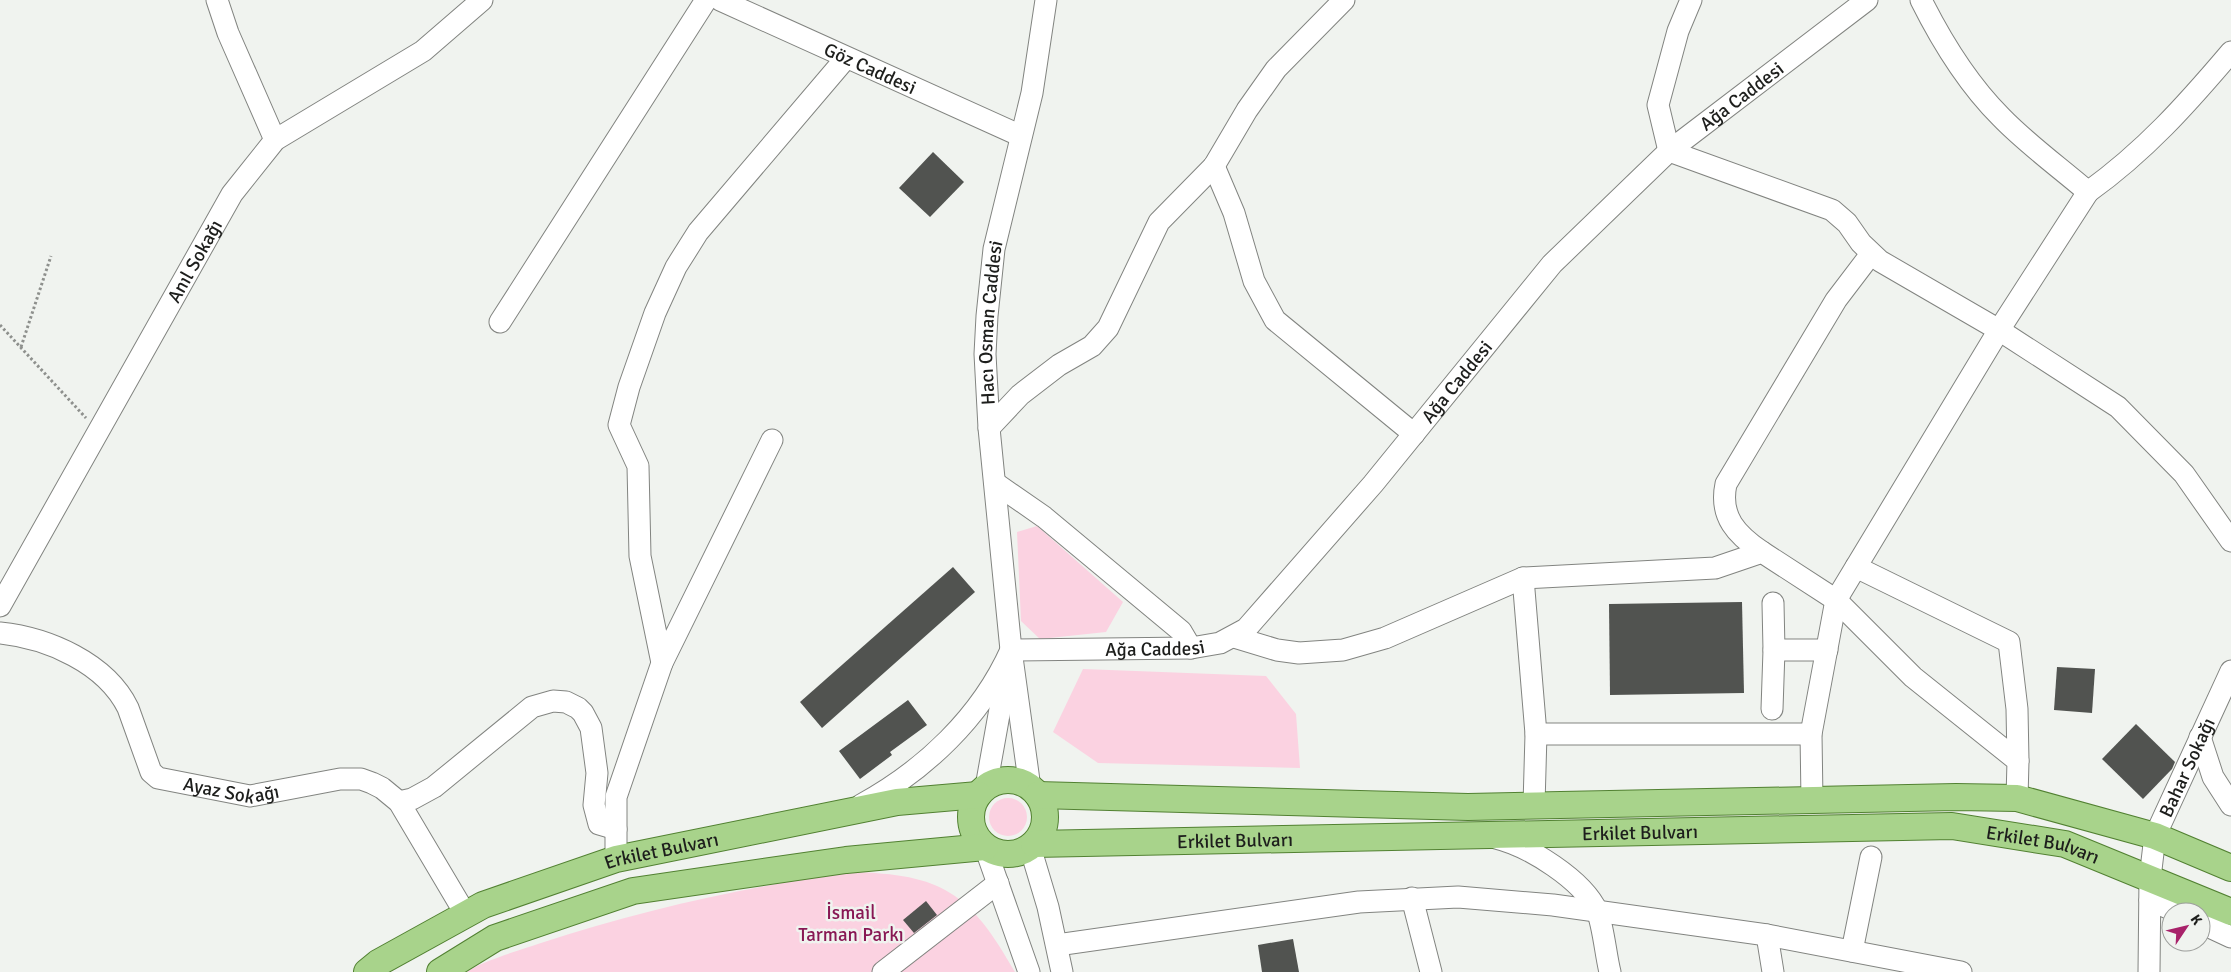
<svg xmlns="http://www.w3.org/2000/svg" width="2231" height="972" font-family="Signika,sans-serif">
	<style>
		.green { fill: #fbd2e1 }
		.building { fill: #515350 }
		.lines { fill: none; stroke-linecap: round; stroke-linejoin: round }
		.minor-casing { stroke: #828480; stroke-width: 23 }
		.major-casing { stroke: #528132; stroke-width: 28 }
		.path { stroke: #8e908d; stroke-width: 3; stroke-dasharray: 2.5 2.5; stroke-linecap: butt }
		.minor { stroke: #fff; stroke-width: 21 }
		.major { stroke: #a8d38b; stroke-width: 26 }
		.labels { text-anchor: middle; stroke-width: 5; stroke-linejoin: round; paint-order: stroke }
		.street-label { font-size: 19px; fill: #1d1e1c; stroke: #f0f3ef }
		.park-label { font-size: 19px; fill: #881854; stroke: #f0f3ef }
	</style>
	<rect width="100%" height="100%" fill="#f0f3ef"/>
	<g class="green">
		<polygon points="1037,526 1123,602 1106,632 1040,639 1021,621 1017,532"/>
		<polygon points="1083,669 1266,676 1296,714 1300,768 1098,763 1053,732"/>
		<circle cx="1008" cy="817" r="19"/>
		<path d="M 851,872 C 943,874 970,893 1015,972 L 467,972 C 479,962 523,949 541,943 C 642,910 745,887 851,872 Z"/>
	</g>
	<g class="building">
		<polygon points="933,152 964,182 930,217 899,188"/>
		<polygon points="953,567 975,592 822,728 800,702"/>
		<polygon points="1742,602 1744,693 1610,695 1609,604"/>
		<polygon points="2057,667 2095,669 2092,713 2054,710"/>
		<polygon points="908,700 927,725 890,752 892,755 860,779 839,751"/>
		<polygon points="2136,724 2175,762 2172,769 2143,799 2102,759"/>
		<polygon points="926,901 937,915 914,933 903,920"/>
		<polygon points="1293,939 1299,972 1262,972 1258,945"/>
	</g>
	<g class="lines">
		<g class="minor-casing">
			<g id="minor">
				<polyline points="217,0 228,33 275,140"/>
				<path id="s1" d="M 720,0 L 1021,136"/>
				<polyline points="1691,0 1678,31 1658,105 1669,151 1832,210 1847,223 1861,243 1880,261 1999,330 2118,407 2184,474 2231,541"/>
				<polyline points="1214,166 1234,213 1254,281 1275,320 1414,434"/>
				<path d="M 2088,192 C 2145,151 2186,105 2231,52"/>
				<polyline points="500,322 706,0"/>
				<polyline points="989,428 1020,395 1059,365 1092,346 1108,328 1159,222 1214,166 1247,110 1276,69 1344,0"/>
				<polyline points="772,440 662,663 640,556 638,466 619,425 629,387 655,313 676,267 698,232 846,58"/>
				<polyline points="995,483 1044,517 1181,631 1191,648"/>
				<path d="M 1762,552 C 1737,535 1719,517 1726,484 L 1836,300 L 1871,254"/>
				<polyline points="1856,567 2009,642 2017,709 2018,761"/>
				<path id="s2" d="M 0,606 L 232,194 L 275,140 L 423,51 L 482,0"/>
				<path id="s3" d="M 0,633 C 48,638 106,663 128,708 L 151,772 L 158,778 L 250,796 L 340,779 L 361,779 L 372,783 L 382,788 L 399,802 L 466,915"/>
				<polyline points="1234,637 1277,650 1299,653 1343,650 1385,638 1523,578"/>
				<path id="s4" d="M 1011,650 L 1191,648 L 1220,643 L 1246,629 L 1373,484 L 1552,264 L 1669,151 L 1867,0"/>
				<polyline points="1774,650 1827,650"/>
				<polyline points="1772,709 1774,650 1773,603"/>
				<polyline points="1536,734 1811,734"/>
				<polyline points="2200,737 2213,777 2231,805"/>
				<polyline points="986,787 1007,670"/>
				<path id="s5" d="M 1030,788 L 1011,650 L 989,428 L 985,354 L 987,316 L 994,249 L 1032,93 L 1046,0"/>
				<path d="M 1812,800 L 1811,734 L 1836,600 L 1999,330 L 2088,192 C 2059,167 2027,144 2001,117 C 1967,83 1942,42 1921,0"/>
				<polyline points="399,802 412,799 434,787 532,707 553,701 566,702 578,708 583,713 591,728 597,773 594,805 599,824 616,829"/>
				<path d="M 861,805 C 925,770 981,717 1011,650"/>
				<polyline points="1534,805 1536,734 1523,578 1715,568 1762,552 1836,600 1913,677 2018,761 2017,798"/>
				<path d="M 1496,838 C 1529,846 1583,880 1597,911 C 1603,924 1606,957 1610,972"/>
				<polyline points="985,847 1029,972"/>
				<polyline points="1030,847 1048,907 1062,972"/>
				<polyline points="616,859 616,797 662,663"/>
				<polyline points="1412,898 1431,972"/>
				<polyline points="2150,900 2177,912"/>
				<polyline points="2201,923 2231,937"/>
				<polyline points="1767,935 1773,972"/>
				<polyline points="1057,945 1359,902 1458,897 1553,905 1767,935 1961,972"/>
				<polyline points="1852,951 1871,857"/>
				<polyline points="883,972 998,883"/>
				<path id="s6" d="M 2149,972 L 2150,878 L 2155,836 L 2231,671"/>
			</g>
		</g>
		<g class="major-casing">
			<g id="major">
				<circle cx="1008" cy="817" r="37"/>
				<polyline points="1038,795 1468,807 1956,797 2017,798 2155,836 2231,868"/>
				<path id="s7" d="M 1034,844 L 1952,826 L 2065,844 L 2231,912"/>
				<path id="s8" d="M 367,972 L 378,963 L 483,905 L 616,859 L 897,802 L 978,795"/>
				<polyline points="440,972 495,938 633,891 846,860 985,847"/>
			</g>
		</g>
		<g class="path">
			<polyline points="0,325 86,418"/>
			<polyline points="21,347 51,256"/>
		</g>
		<use href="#minor" class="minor"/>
		<use href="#major" class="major"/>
	</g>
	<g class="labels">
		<g class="street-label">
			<text dy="7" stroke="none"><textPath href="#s1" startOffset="165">Göz Caddesi</textPath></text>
			<text dy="7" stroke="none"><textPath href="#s4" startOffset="969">Ağa Caddesi</textPath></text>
			<text dy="7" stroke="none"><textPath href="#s2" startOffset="396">Anıl Sokağı</textPath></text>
			<text dy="7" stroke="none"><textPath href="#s5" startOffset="468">Hacı Osman Caddesi</textPath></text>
			<text dy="7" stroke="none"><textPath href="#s4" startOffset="564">Ağa Caddesi</textPath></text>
			<text dy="7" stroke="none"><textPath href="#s4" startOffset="144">Ağa Caddesi</textPath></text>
			<text dy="7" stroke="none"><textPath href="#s6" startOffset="212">Bahar Sokağı</textPath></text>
			<text dy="7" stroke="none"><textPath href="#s3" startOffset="306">Ayaz Sokağı</textPath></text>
			<text dy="7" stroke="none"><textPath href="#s7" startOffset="606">Erkilet Bulvarı</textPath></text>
			<text dy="7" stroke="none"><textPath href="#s7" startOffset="201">Erkilet Bulvarı</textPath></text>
			<text dy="7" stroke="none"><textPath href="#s7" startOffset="1011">Erkilet Bulvarı</textPath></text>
			<text dy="7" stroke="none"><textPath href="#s8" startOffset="321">Erkilet Bulvarı</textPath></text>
		</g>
		<g class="park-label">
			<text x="851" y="919">İsmail<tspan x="851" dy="22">Tarman Parkı</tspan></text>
		</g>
	</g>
	<g transform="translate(2186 927) rotate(55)"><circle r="24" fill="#f0f3ef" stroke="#9c9e9b"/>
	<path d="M0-4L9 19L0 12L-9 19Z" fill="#a8226a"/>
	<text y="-8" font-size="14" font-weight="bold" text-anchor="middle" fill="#1d1e1c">K</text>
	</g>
</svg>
